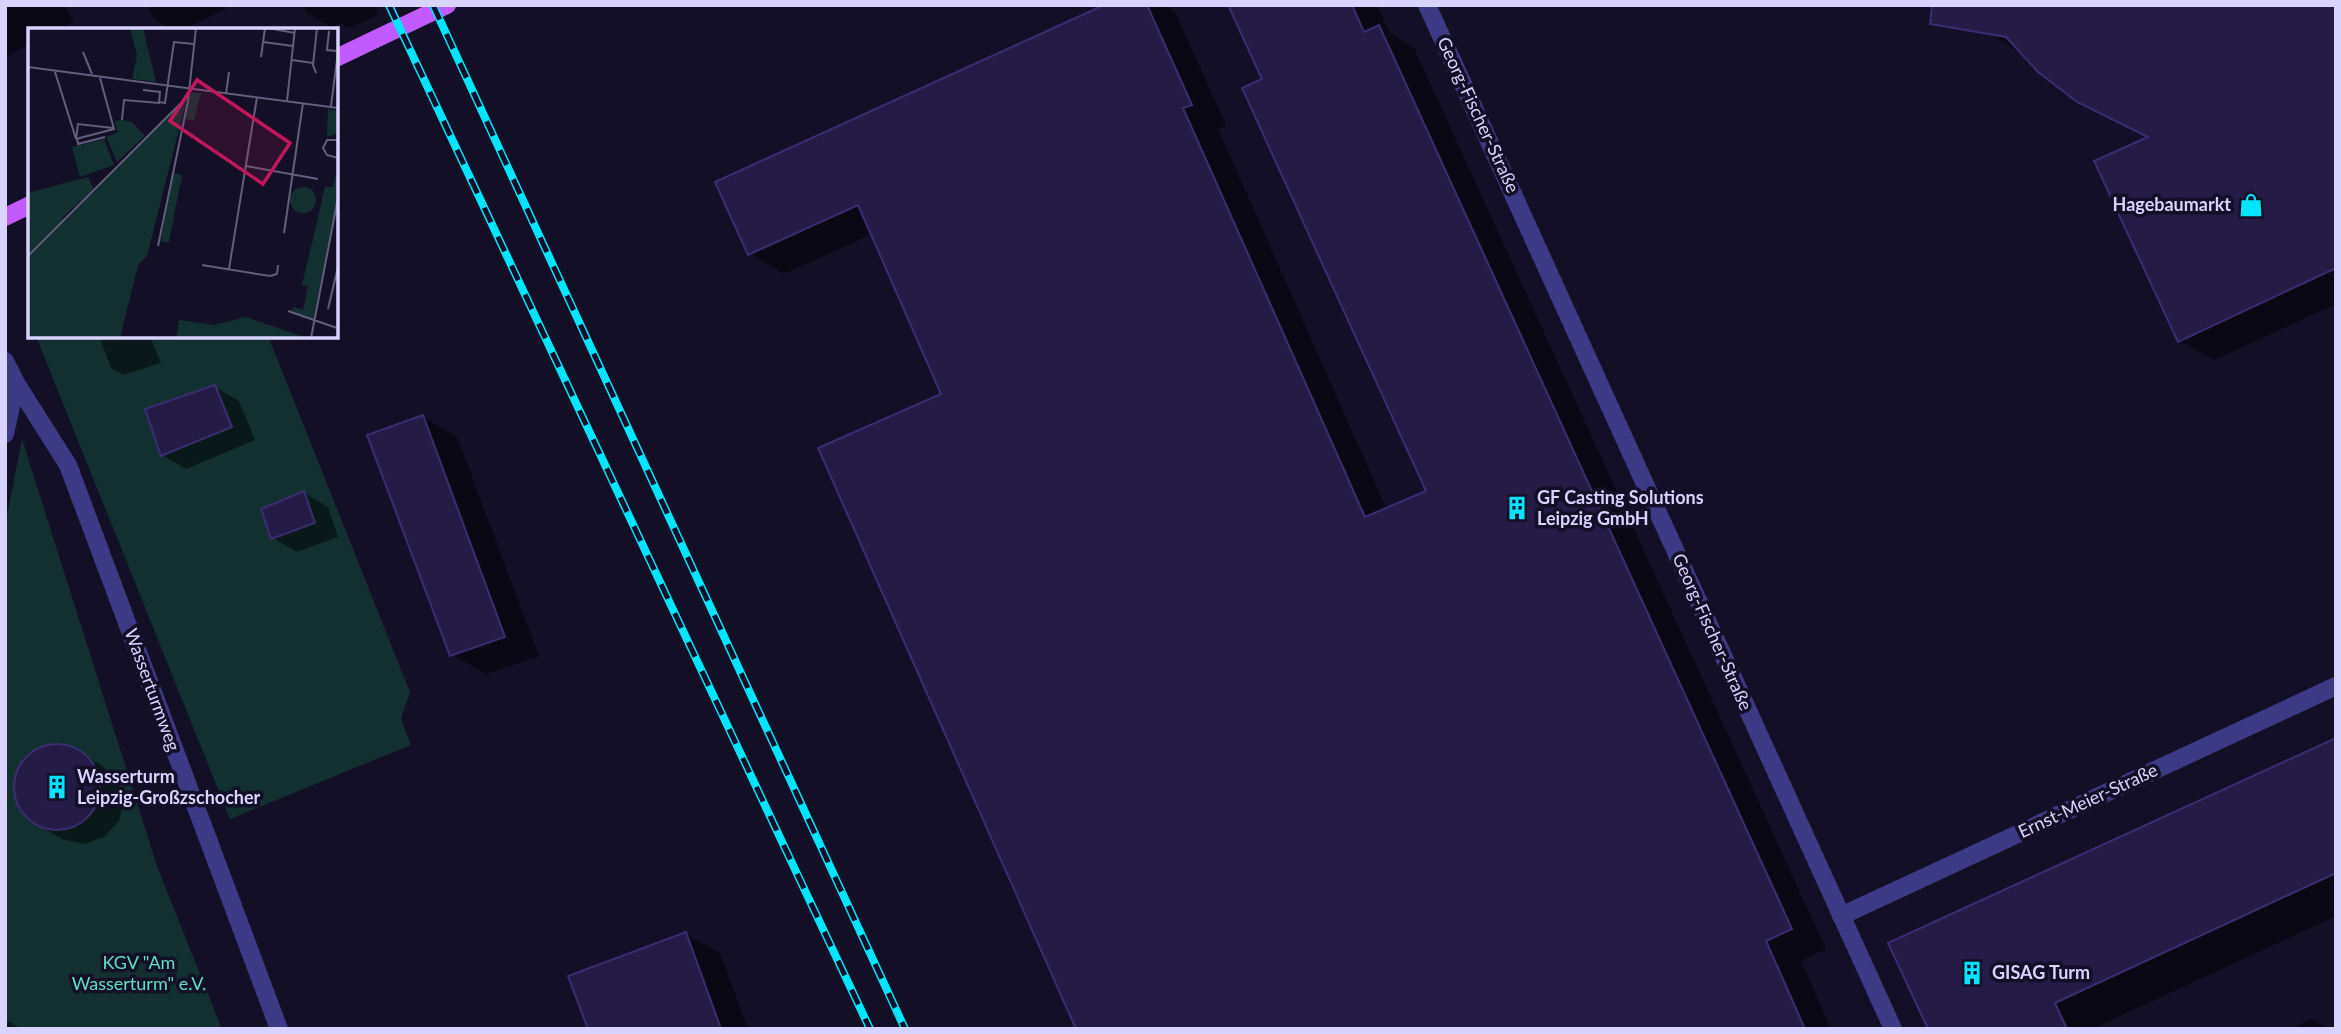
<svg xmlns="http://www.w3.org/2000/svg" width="2341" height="1034" font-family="Lato,sans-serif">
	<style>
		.green { fill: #12302f }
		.shadow { fill: #0007 }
		.building { fill: #241b47; stroke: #3b2d73; stroke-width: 2 }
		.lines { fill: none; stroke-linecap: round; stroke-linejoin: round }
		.minor { stroke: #3d3a85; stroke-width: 18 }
		.major { stroke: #c25bff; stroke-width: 18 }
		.rail-casing { stroke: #00e5ff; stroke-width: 8 }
		.rail { stroke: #130f26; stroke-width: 5; stroke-dasharray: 16; stroke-linecap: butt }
		.labels { text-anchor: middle; stroke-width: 7; stroke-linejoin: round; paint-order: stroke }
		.street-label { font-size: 18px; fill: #d9d4ff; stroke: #130f26 }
		.poi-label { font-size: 18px; font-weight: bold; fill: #d9d4ff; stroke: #130f26; text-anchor: start }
		.park-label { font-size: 18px; fill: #5fe0c0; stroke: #130f26 }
		.inset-road { fill: none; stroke: #625e7d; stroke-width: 2 }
		.view { fill: #c2185b; fill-opacity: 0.15; stroke: #c2185b; stroke-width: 3.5 }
		.inset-edge { fill: none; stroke: #d9d4ff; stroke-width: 3.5 }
	</style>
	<rect width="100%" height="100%" fill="#130f26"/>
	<g class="green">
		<polygon points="36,336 268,336 410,692 401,719 411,745 230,819"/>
		<polygon points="22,439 157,866 222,1029 5,1029 5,526"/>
	</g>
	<g class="shadow">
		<polygon points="5,5 65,5 74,22 59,30 30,30 30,44 5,57"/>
		<polygon points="147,5 233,5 182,30 173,30 153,18"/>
		<polygon points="303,5 374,5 378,15 349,28 341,23 331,27 307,13"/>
		<polygon points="1109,5 1163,5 1175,12 1226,125 1218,129 1387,510 1429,492 1264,80 1230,5 1377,5 1390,33 1414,48 1826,949 1801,961 1831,1029 1078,1029 944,395 872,234 784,274 749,253"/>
		<polygon points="2336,5 2336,304 2214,360 2180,341 2149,138 2078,100 2021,52 1986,32"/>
		<polygon points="99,336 150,336 161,363 123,375 111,368"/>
		<polygon points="215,387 239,401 255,440 186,469 162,455"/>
		<polygon points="423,417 457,437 539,656 486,674 451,654"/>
		<polygon points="304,493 328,507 338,537 297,552 273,538"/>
		<polygon points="2336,741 2336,916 2096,1027 2097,1029 1930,1029"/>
		<polygon points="55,745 76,750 101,765 118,780 124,800 119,821 104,837 84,844 62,839 38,825 21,810 15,789 20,768 35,752"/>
		<polygon points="686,934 720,953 748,1029 590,1029"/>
		<polygon points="2312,1019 2329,1029 2290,1029"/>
		<polygon points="5,1022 10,1022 21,1029 5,1029"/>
	</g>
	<g class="building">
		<polygon points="1104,5 1147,5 1192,105 1183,108 1365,517 1426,491 1242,88 1262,79 1228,5 1352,5 1364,32 1379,25 1792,929 1766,941 1805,1029 1076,1029 818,448 941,394 858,205 748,255 715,182"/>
		<polygon points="1932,5 2336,5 2336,268 2178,342 2094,161 2148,137 2077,102 2038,72 2006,37 1930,24"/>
		<polygon points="215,385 232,427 161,456 145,409"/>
		<polygon points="423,415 505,637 450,656 367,435"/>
		<polygon points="304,491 315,523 271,539 261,509"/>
		<polygon points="2336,738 2336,873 2055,1003 2067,1029 1928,1029 1888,943"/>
		<circle cx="57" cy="787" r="43"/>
		<polygon points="686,932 721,1029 588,1029 568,976"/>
	</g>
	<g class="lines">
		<g class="minor">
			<polyline points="1427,5 1893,1029"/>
			<polyline points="5,361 16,383 68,465 279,1029"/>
			<polyline points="5,434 16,383"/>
			<polyline points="1841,916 2336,686"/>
		</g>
		<g class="major">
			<polyline points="336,58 447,5"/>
			<polyline points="5,217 30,205"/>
		</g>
		<g class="rail-casing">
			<g id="rail">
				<polyline points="389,5 870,1029"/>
				<polyline points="433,5 905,1029"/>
			</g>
		</g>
		<use href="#rail" class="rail"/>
	</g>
	<defs>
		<g id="shop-bare" transform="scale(1.89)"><path d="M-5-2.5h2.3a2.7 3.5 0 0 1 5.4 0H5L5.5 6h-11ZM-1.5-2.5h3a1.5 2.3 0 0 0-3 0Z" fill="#00e5ff" stroke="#130f26" stroke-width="2.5" paint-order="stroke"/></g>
		<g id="building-bare" transform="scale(1.89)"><path d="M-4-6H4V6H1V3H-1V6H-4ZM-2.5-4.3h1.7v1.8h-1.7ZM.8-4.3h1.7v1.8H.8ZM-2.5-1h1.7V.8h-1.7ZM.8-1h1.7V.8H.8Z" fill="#00e5ff" stroke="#130f26" stroke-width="2.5" paint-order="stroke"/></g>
	</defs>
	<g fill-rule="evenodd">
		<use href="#shop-bare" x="2251" y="205"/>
		<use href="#building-bare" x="1517" y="508"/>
		<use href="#building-bare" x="57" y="787"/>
		<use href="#building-bare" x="1972" y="973"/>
	</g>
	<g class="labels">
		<g class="street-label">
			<text transform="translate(1478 115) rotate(65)" y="6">Georg-Fischer-Straße</text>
			<text transform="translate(1712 632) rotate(66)" y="6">Georg-Fischer-Straße</text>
			<text transform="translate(152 690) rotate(70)" y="6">Wasserturmweg</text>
			<text transform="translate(2088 801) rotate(-25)" y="6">Ernst-Meier-Straße</text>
		</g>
		<g class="poi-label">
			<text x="2231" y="211" text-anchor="end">Hagebaumarkt</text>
			<text x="1537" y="504">GF Casting Solutions<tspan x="1537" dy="21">Leipzig GmbH</tspan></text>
			<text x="77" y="783">Wasserturm<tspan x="77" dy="21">Leipzig-Großzschocher</tspan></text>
			<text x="1992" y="979">GISAG Turm</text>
		</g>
		<g class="park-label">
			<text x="139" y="969">KGV "Am<tspan x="139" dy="21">Wasserturm" e.V.</tspan></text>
		</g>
	</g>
	<g transform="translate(28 28)">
		<rect width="310" height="310" fill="#130f26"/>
		<path d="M 102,0 L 115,0 L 128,54 L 104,51 L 109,27 ZM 162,65 L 173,65 L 166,93 L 157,91 ZM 159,70 L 119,228 L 110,237 L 92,310 L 0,310 L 0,165 L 60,149 L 66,161 L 34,190 L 37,193 ZM 300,81 L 310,83 L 310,105 L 299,109 ZM 95,92 L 104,94 L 117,108 L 89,134 L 78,109 L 90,104 L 86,93 ZM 76,111 L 86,137 L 52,149 L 44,119 ZM 310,139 L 310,168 L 285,292 L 262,285 L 266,279 L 275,282 L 280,258 L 274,257 L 297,159 L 305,159 ZM 144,144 L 154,147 L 141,214 L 133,214 ZM262 172a13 13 0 1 1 26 0a13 13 0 1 1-26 0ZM 218,289 L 279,310 L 148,310 L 151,292 L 186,297 Z" fill="#12302f"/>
		<path class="inset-road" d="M 240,0 L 267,5M 301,3 L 299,22 L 309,23M 235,14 L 265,18M 55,24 L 64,46M 233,29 L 237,0M 264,32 L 285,35M 0,39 L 310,80M 27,44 L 48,111M 288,45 L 285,37 L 289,0M 198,66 L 201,44M 259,73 L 267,0M 131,74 L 137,75 L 146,14 L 166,16M 303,78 L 310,24M 94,92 L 96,72 L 131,75 L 132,64 L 115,62M 49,110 L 50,116 L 77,109M 48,111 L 86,101 L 72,50M 48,111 L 50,96 L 85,100M 310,112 L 299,112 L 295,120 L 299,127 L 310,130M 218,138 L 290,151M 256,205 L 275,75M 130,218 L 160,73 L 168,0M 0,228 L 160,68M 174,237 L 242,248 L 249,246 L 250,237M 201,241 L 229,69M 300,281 L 310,239M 260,283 L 309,300M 283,310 L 310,170"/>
		<path class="view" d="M 169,52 L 262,115 L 235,156 L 142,93 Z"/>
		<rect width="310" height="310" class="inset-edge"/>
	</g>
	<rect width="2341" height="1034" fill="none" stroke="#d9d4ff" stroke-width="14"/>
</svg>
